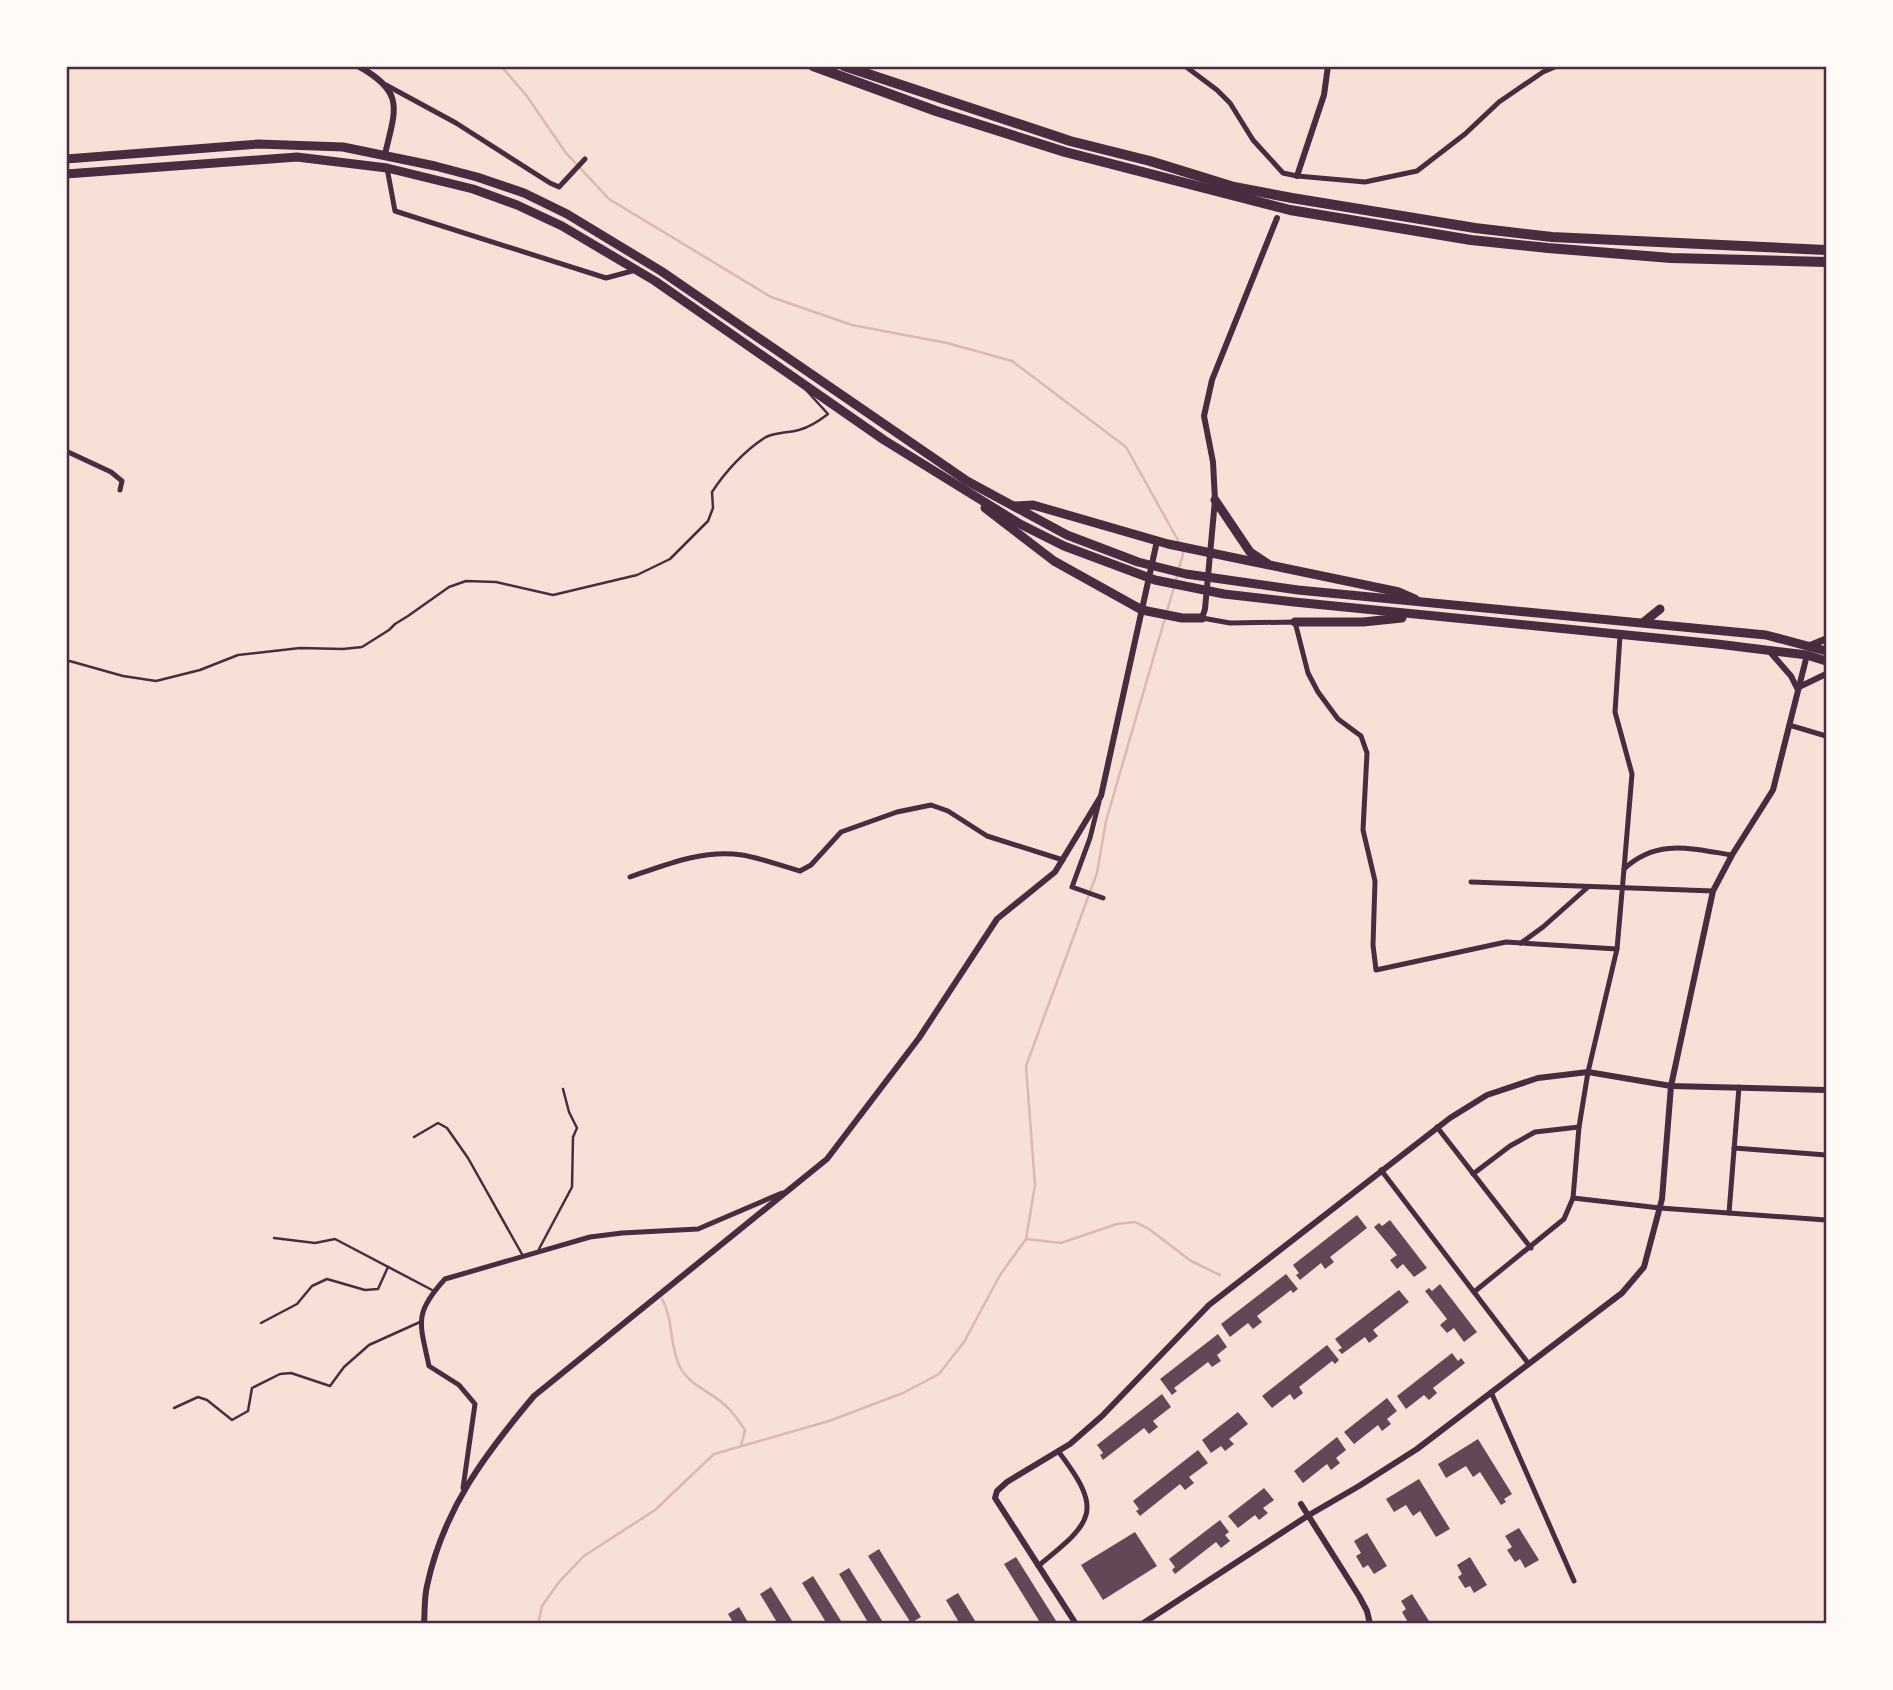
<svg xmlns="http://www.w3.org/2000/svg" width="1893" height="1690" font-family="Merriweather,serif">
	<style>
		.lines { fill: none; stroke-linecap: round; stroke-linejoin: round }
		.stream { stroke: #dcb8b0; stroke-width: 2.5 }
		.building { fill: #644757 }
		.service { stroke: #4a2c40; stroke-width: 2.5 }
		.minor { stroke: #4a2c40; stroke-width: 5 }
		.tertiary { stroke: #4a2c40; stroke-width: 6 }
		.secondary { stroke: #4a2c40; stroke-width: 7 }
		.trunk { stroke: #4a2c40; stroke-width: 9 }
		.motorway { stroke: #4a2c40; stroke-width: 10 }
		.neatline { fill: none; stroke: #4a2c40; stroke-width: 2.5 }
	</style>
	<rect width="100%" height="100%" fill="#f7e1d7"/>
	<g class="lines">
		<g class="stream">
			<polyline points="501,66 526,95 566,153 609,199 771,297 852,325 947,343 1012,361 1126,447 1180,544"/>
			<polyline points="1176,580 1184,550"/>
			<polyline points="1026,1239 1061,1243 1117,1224 1135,1222 1149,1229 1191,1261 1220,1275"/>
			<path d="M 662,1299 C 674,1320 669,1346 680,1367 C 690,1386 710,1391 725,1405 C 733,1412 739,1421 745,1430 L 741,1446"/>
			<polyline points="538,1624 542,1606 559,1582 584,1556 655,1510 714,1454 829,1421 903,1393 939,1374 964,1342 1000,1275 1026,1239 1035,1185 1026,1066 1097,873 1106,821 1174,587"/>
		</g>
	</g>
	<g class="building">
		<polygon points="1357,1215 1367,1228 1330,1257 1334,1262 1325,1269 1321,1263 1300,1280 1296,1275 1299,1273 1293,1265"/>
		<polygon points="1390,1220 1427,1268 1414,1277 1403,1264 1397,1269 1390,1260 1397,1255 1374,1227 1379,1223 1382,1226"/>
		<polygon points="1286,1274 1298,1289 1293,1293 1291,1290 1257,1316 1262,1322 1253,1329 1248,1323 1230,1337 1221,1324"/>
		<polygon points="1440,1284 1477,1332 1464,1342 1454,1328 1447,1333 1440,1325 1447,1319 1425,1291 1429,1288 1432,1291"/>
		<polygon points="1399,1290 1409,1302 1373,1330 1378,1336 1369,1343 1365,1337 1342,1354 1338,1350 1342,1348 1335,1339"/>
		<polygon points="1218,1334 1227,1347 1217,1355 1221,1361 1212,1367 1208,1362 1174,1388 1177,1391 1172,1395 1160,1379"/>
		<polygon points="1327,1345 1339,1360 1335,1364 1332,1361 1299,1387 1303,1393 1294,1400 1290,1394 1272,1408 1262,1396"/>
		<polygon points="1452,1353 1458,1361 1461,1358 1465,1363 1433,1388 1437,1393 1429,1400 1424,1395 1406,1409 1397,1396"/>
		<polygon points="1162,1394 1171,1407 1153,1421 1158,1427 1149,1434 1144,1428 1103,1460 1100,1455 1103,1453 1097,1445"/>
		<polygon points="1387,1398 1397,1411 1387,1419 1391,1424 1382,1431 1378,1425 1354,1444 1344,1432"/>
		<polygon points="1238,1412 1248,1424 1229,1439 1234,1444 1225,1451 1221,1446 1211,1453 1202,1440"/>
		<polygon points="1337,1437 1346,1450 1336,1458 1340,1463 1331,1470 1327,1464 1303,1483 1294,1471"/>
		<polygon points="1478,1439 1512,1494 1504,1499 1506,1502 1501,1505 1480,1472 1473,1477 1466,1466 1446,1478 1438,1464"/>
		<polygon points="1198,1450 1208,1463 1189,1477 1194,1483 1185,1490 1180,1484 1140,1516 1136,1511 1139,1509 1133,1501"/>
		<polygon points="1419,1479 1450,1529 1436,1537 1420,1511 1413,1516 1406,1505 1394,1512 1386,1499"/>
		<polygon points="1264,1488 1274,1500 1263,1508 1268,1513 1259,1520 1255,1515 1238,1528 1228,1516"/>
		<polygon points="1220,1520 1229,1532 1225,1535 1230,1541 1221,1548 1216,1542 1175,1574 1172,1570 1175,1567 1169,1559"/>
		<polygon points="1519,1528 1539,1560 1525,1568 1520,1559 1515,1562 1507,1550 1512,1547 1505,1536"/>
		<polygon points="1135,1532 1157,1566 1103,1600 1081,1565"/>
		<polygon points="1367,1533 1387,1566 1374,1574 1368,1565 1363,1568 1356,1556 1361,1553 1354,1541"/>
		<polygon points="879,1549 921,1617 911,1623 868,1556"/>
		<polygon points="1016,1557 1058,1624 1041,1624 1004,1564"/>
		<polygon points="1470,1557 1487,1585 1474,1593 1470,1586 1465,1588 1458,1577 1462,1574 1457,1565"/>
		<polygon points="849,1568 884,1624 869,1624 839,1574"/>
		<polygon points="813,1576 843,1624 827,1624 802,1583"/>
		<polygon points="771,1587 794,1624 778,1624 760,1594"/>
		<polygon points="958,1593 977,1624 960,1624 946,1600"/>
		<polygon points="1412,1594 1429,1621 1424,1624 1415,1624 1414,1621 1409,1624 1402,1612 1406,1609 1401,1601"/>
		<polygon points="739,1607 749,1624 734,1624 728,1614"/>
	</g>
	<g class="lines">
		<g class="service">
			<path d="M 66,660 L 123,676 L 156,681 L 200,670 L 238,655 L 300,648 L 343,649 L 362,647 L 389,630 L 395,624 L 408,616 L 449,587 L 466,581 L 496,582 L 553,595 L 637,575 L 670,559 L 708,521 L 713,508 L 712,492 C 725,472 745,450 766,437 C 777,432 788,433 799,430 C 810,427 819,421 828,414 L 806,390"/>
			<polyline points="414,1137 438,1123 447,1128 468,1158 523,1256"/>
			<polyline points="274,1238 315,1243 335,1239 434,1291"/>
			<polyline points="539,1249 572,1187 573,1137 577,1128 569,1112 563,1089"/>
			<polyline points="261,1323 297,1304 312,1286 327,1279 365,1290 378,1289 388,1267"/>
			<polyline points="174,1408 198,1397 207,1400 232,1420 248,1411 252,1388 280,1374 291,1373 330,1386 344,1367 369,1345 420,1322"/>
		</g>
		<g class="minor">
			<polyline points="1185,66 1217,90 1230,103 1253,140 1283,173 1297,176 1365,182 1417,171 1465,134 1499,102 1543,72 1557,66"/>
			<polyline points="386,85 456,123 550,183 559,187 585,159"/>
			<polyline points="387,168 395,211 606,278 636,270"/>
			<polyline points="66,451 111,472 122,481 120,490"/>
			<polyline points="1202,618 1230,623 1295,622 1308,673 1318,692 1338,719 1361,736 1367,753 1363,830 1375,881 1373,945 1376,970 1506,942 1617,949"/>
			<polyline points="1789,725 1826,736"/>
			<polyline points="1099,802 1090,838 1072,887 1103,898"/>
			<path d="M 1624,869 C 1657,838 1692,849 1732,855"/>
			<path d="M 630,877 C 665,865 703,849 742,855 C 761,858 781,866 800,871 L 811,865 L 841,832 L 897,812 L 931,805 L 948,811 L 987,836 L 1063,860"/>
			<polyline points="1471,882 1713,891"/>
			<polyline points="1521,943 1543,927 1588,887"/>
			<polyline points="1437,1127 1531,1248"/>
			<polyline points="1734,1148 1826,1155"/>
			<polyline points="1381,1170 1528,1363"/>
			<polyline points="1473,1174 1510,1146 1535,1132 1579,1127"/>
			<polyline points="1573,1198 1660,1208 1826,1220"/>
			<polyline points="1729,1213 1739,1087"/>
			<polyline points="1474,1292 1564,1219 1573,1198 1579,1127 1588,1072 1617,949 1624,869 1632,774 1615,712 1620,636"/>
			<polyline points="1491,1392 1574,1581"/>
			<path d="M 463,1488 L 475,1404 L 459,1385 L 429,1366 C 420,1323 413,1314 445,1279 L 590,1237 L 622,1233 L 698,1229 L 782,1193"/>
			<path d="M 1038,1566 C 1094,1521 1104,1511 1058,1451"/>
		</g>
		<g class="tertiary">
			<path d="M 358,66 C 405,92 396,108 385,154"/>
			<polyline points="1297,176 1324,95 1328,66"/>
			<polyline points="1202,618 1205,609 1215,500 1213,462 1204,416 1212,380 1277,218"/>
			<polyline points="1770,652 1791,676 1797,688 1826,674"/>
			<polyline points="1301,1504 1359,1596 1367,1611 1370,1624"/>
			<path d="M 424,1624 C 425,1611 424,1598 427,1586 C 443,1510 485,1454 534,1396 L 827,1159 L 919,1038 L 997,919 L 1055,872 L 1101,796 L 1157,541"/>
			<polyline points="1076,1624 995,1498 997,1491 1007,1482 1070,1444 1102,1416 1209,1305 1450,1118 1487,1095 1538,1078 1588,1072 1671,1086 1826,1090"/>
			<polyline points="1142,1624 1309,1515 1359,1486 1417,1449 1622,1293 1644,1267 1662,1199 1671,1086 1713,891 1732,855 1773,790 1807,655"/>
		</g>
		<polyline class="secondary" points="1809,646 1826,639"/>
		<g class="trunk">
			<polyline points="66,159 258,144 343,147 435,166 477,177 524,193 567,214 661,271 967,481 1067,535 1138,562 1186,574 1298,590 1766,635 1826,651"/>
			<polyline points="66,174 297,157 387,168 473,189 517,205 562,226 655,281 884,440 1020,524 1064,546 1155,580 1224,594 1294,602 1717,644 1807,655 1826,661"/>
			<polyline points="1215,500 1250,552 1268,564"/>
			<polyline points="1014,506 1033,505 1168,544 1399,592 1415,599"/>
			<polyline points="985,508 1054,561 1142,610 1182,618 1202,618"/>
			<polyline points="1295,622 1363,622 1402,618"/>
			<polyline points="1644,622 1660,609"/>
		</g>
		<g class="motorway">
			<polyline points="813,66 936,111 1065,152 1290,210 1471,240 1548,248 1671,258 1826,262"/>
			<polyline points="844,66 1070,141 1150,161 1234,187 1292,198 1475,228 1552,237 1826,250"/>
		</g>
	</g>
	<rect width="1893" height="1690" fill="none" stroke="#fffaf5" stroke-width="136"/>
	<rect x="68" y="68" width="1757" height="1554" class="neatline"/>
</svg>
